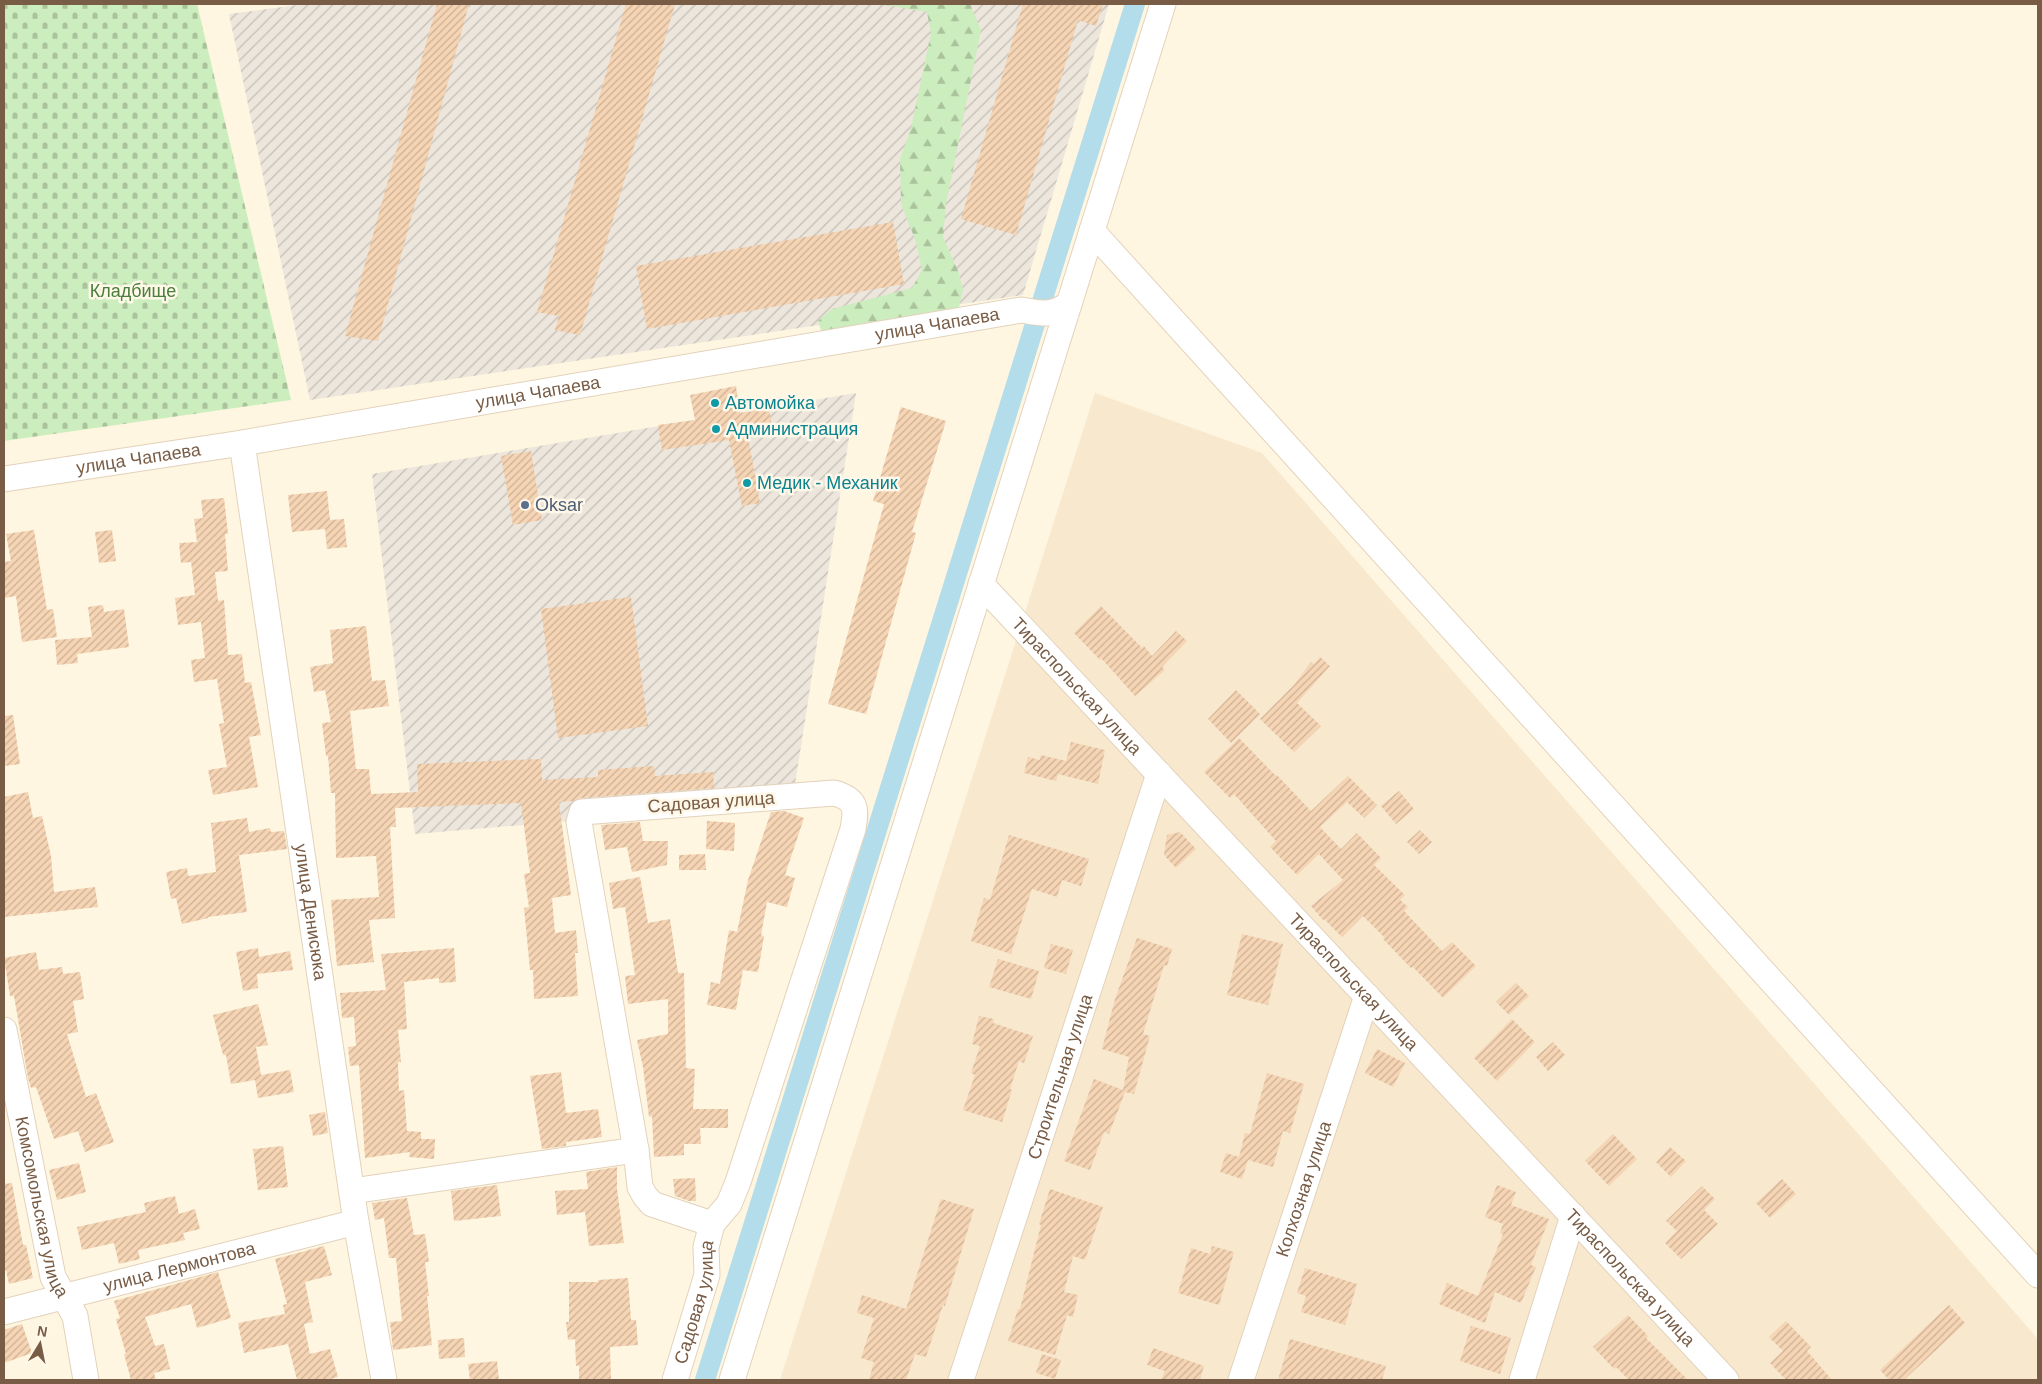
<svg xmlns="http://www.w3.org/2000/svg" width="2042" height="1384" font-family="Helvetica,sans-serif">
	<style>
		.residential { fill: #f7e8ce }
		.industrial { fill: url(#industrial-furrows) }
		.forest { fill: url(#forest-firs) }
		.cemetery { fill: url(#cemetery-stones) }
		.lines { fill: none; stroke-linecap: round; stroke-linejoin: round }
		.canal { stroke: #b3ddea; stroke-width: 20 }
		.building { fill: url(#building-hatch) }
		.minor-casing { stroke: #e3d2bb; stroke-width: 27 }
		.minor { stroke: #fff; stroke-width: 25 }
		.culture-dot { fill: #0f9aa8; stroke: #fff8e9; stroke-width: 2 }
		.service-dot { fill: #5c6f8a; stroke: #fff8e9; stroke-width: 2 }
		.labels { text-anchor: middle; stroke-width: 5; stroke-linejoin: round; paint-order: stroke }
		.park-label { font-size: 18px; fill: #497f3c; stroke: #fff8e9 }
		.street-label { font-size: 18px; fill: #785c45; stroke: #fff8e9 }
		.culture-label { font-size: 18px; fill: #0d838f; stroke: #fff8e9; text-anchor: start }
		.service-label { font-size: 18px; fill: #4e5e75; stroke: #fff8e9; text-anchor: start }
	</style>
	<defs>
		<pattern id="industrial-furrows" width="10" height="10" patternUnits="userSpaceOnUse" patternTransform="scale(1.25)"><rect width="10" height="10" fill="#ece6dc"/><path d="M-1 1l2-2M0 10L10 0M9 11l2-2" fill="none" stroke="#c4beb4"/></pattern>
		<pattern id="forest-firs" width="22" height="20" patternUnits="userSpaceOnUse" patternTransform="scale(1.25)"><rect width="22" height="20" fill="#ccedbe"/><path d="M5 1l3.5 6h-7zM16 11l3.5 6h-7z" fill="#aac39c"/></pattern>
		<pattern id="cemetery-stones" width="16" height="16" patternUnits="userSpaceOnUse" patternTransform="scale(1.25)"><rect width="16" height="16" fill="#ccedbe"/><path d="M2 7V4a2 2 0 0 1 4 0v3zM10 15v-3a2 2 0 0 1 4 0v3z" fill="#aac39c"/></pattern>
		<pattern id="building-hatch" width="6" height="6" patternUnits="userSpaceOnUse" patternTransform="scale(1.25)"><rect width="6" height="6" fill="#f6d5b5"/><path d="M-1 1l2-2M0 6l6-6M5 7l2-2" fill="none" stroke="#ccb095"/></pattern>
	</defs>
	<rect width="100%" height="100%" fill="#fef6e0"/>
	<polygon class="residential" points="1095,393 1262,453 2038,1339 2038,1380 780,1380"/>
	<g class="industrial">
		<polygon points="304,4 1109,4 1023,295 310,400 229,14"/>
		<polygon points="856,393 793,797 583,820 415,834 372,474"/>
	</g>
	<polygon class="forest" points="879,4 970,4 981,30 946,204 943,237 958,271 963,289 958,312 823,337 818,321 832,309 912,288 922,270 916,242 901,204 900,159 911,128 931,33 927,12"/>
	<polygon class="cemetery" points="4,4 197,4 291,400 4,441"/>
	<g class="lines">
		<polyline class="canal" points="705,1380 1135,4"/>
	</g>
	<g class="building">
		<polygon points="437,4 469,4 378,341 345,336"/>
		<polygon points="626,4 675,4 580,335 555,330 559,316 537,312"/>
		<polygon points="1023,4 1103,4 1096,26 1078,20 1016,235 961,219"/>
		<polygon points="893,222 904,284 647,329 636,266"/>
		<polygon points="736,386 740,413 769,408 773,433 748,437 760,503 742,506 729,440 662,450 658,425 695,420 690,395"/>
		<polygon points="901,407 946,421 912,532 916,533 866,714 828,704 884,504 873,501"/>
		<polygon points="531,451 542,520 513,525 501,456"/>
		<polygon points="327,491 330,520 344,519 347,547 327,549 325,529 292,532 288,495"/>
		<polygon points="224,498 228,534 225,534 228,571 215,572 218,601 224,600 228,655 242,654 245,683 251,682 261,735 249,737 258,787 213,795 208,770 227,767 219,724 224,723 217,679 194,682 191,660 205,658 201,622 178,625 175,598 195,595 191,562 181,563 179,543 197,542 194,519 203,518 201,500"/>
		<polygon points="34,530 47,610 53,609 57,637 22,642 16,596 4,598 4,562 11,561 6,534"/>
		<polygon points="112,530 116,561 99,563 95,532"/>
		<polygon points="631,597 648,726 558,738 541,609"/>
		<polygon points="103,605 104,612 124,609 129,647 77,654 78,663 57,665 55,640 92,637 88,607"/>
		<polygon points="1101,606 1142,648 1144,646 1152,656 1176,631 1187,641 1162,667 1165,670 1135,696 1101,658 1100,660 1074,633"/>
		<polygon points="366,626 372,681 385,680 389,706 350,711 356,769 369,769 371,794 418,792 417,764 541,759 542,780 598,777 598,770 654,766 655,776 713,772 714,788 581,798 573,801 559,802 571,895 552,898 555,933 576,930 578,953 575,953 578,996 534,999 533,970 530,970 524,908 529,907 524,874 530,873 521,803 395,808 396,827 390,827 395,918 369,920 374,962 337,966 331,900 379,897 376,856 336,858 335,793 331,793 328,756 326,756 322,723 331,722 325,690 314,692 310,667 333,663 330,630"/>
		<polygon points="1320,657 1330,666 1297,703 1321,726 1294,752 1260,719 1294,685 1311,662 1314,664"/>
		<polygon points="1236,690 1260,714 1231,743 1208,719"/>
		<polygon points="13,715 20,764 4,766 4,716"/>
		<polygon points="1239,738 1276,776 1277,775 1311,811 1348,776 1377,805 1364,818 1347,802 1320,827 1341,849 1357,833 1381,858 1374,865 1405,895 1400,900 1408,907 1404,911 1442,951 1452,942 1476,966 1443,998 1413,967 1411,968 1383,939 1385,938 1363,916 1342,937 1324,919 1323,920 1311,906 1343,880 1319,854 1297,875 1270,847 1276,841 1234,794 1230,798 1204,772"/>
		<polygon points="1071,742 1105,750 1098,784 1058,774 1056,781 1024,773 1028,757 1040,760 1041,755 1066,761"/>
		<polygon points="1399,791 1414,809 1396,824 1381,806"/>
		<polygon points="28,792 33,818 42,816 51,856 54,892 95,887 98,907 4,917 4,797"/>
		<polygon points="784,811 804,818 785,875 795,878 787,907 767,902 761,935 764,936 758,972 743,970 736,1010 707,1005 711,982 720,984 729,930 737,932 748,880 771,812"/>
		<polygon points="247,818 249,832 270,828 271,832 284,831 287,849 239,855 247,912 208,917 208,918 182,924 176,898 171,899 166,872 187,868 188,876 216,872 211,823"/>
		<polygon points="707,821 735,823 734,851 706,849"/>
		<polygon points="640,822 643,841 668,841 667,865 632,872 627,847 605,850 601,825"/>
		<polygon points="1420,830 1432,842 1419,854 1407,842"/>
		<polygon points="1180,832 1196,849 1176,868 1164,855 1167,835"/>
		<polygon points="1009,835 1089,859 1081,886 1062,880 1057,897 1032,889 1011,954 971,941 984,898 990,900"/>
		<polygon points="705,854 706,870 679,870 679,855"/>
		<polygon points="640,877 648,923 670,919 678,973 684,973 686,1068 695,1069 693,1109 728,1109 728,1128 700,1128 701,1144 684,1144 684,1155 654,1157 652,1116 649,1117 643,1067 637,1040 668,1034 668,999 628,1004 625,976 635,975 625,907 613,909 609,883"/>
		<polygon points="1242,934 1283,944 1268,1005 1227,995"/>
		<polygon points="1137,938 1172,949 1167,966 1164,965 1143,1034 1150,1036 1134,1094 1125,1092 1109,1134 1104,1132 1090,1170 1064,1161 1094,1079 1123,1090 1129,1057 1102,1049 1115,999"/>
		<polygon points="1051,944 1073,950 1066,974 1044,968"/>
		<polygon points="258,948 259,957 290,951 293,970 257,974 258,988 243,991 236,952"/>
		<polygon points="454,948 456,982 439,983 439,978 404,982 407,1029 398,1030 401,1062 398,1062 399,1091 404,1090 407,1131 421,1132 421,1139 435,1139 434,1159 409,1157 410,1152 365,1158 359,1065 350,1066 348,1047 356,1046 354,1017 342,1018 340,993 386,990 381,954"/>
		<polygon points="36,952 39,970 62,967 63,974 80,972 84,999 73,1001 78,1032 67,1034 86,1097 96,1093 114,1142 85,1152 78,1131 54,1139 36,1087 31,1088 28,1078 14,996 10,996 4,958"/>
		<polygon points="998,959 1039,971 1031,999 989,987"/>
		<polygon points="1516,983 1529,996 1509,1015 1496,1002"/>
		<polygon points="258,1004 268,1045 256,1047 261,1075 290,1070 294,1092 258,1098 255,1080 231,1084 226,1055 223,1055 213,1015"/>
		<polygon points="979,1016 994,1019 993,1023 1033,1036 1024,1063 1019,1061 1010,1089 1012,1090 1002,1122 963,1110 975,1075 971,1073 980,1046 972,1044"/>
		<polygon points="1512,1019 1535,1042 1497,1081 1474,1058"/>
		<polygon points="1553,1042 1565,1055 1548,1071 1536,1057"/>
		<polygon points="1377,1049 1405,1063 1393,1087 1365,1073"/>
		<polygon points="561,1072 566,1113 598,1109 602,1137 566,1142 566,1146 542,1149 530,1076"/>
		<polygon points="1267,1073 1304,1084 1290,1133 1283,1131 1273,1167 1248,1160 1242,1179 1220,1172 1226,1153 1239,1157 1245,1133 1250,1134"/>
		<polygon points="325,1112 328,1133 313,1136 309,1115"/>
		<polygon points="1613,1134 1637,1159 1609,1186 1585,1161"/>
		<polygon points="283,1146 288,1187 258,1190 253,1149"/>
		<polygon points="1670,1147 1686,1161 1671,1177 1656,1162"/>
		<polygon points="79,1163 86,1192 57,1200 49,1170"/>
		<polygon points="617,1167 617,1189 624,1243 589,1246 585,1212 557,1215 555,1191 588,1189 586,1172"/>
		<polygon points="695,1178 696,1201 689,1201 675,1196 673,1179"/>
		<polygon points="1782,1179 1796,1194 1770,1218 1756,1203"/>
		<polygon points="12,1183 23,1245 26,1245 33,1278 9,1284 6,1270 4,1271 4,1184"/>
		<polygon points="497,1185 501,1216 454,1221 451,1191"/>
		<polygon points="1497,1185 1516,1192 1511,1205 1549,1219 1531,1265 1536,1267 1521,1303 1495,1292 1485,1323 1439,1304 1447,1283 1478,1296 1503,1234 1500,1233 1503,1224 1485,1217"/>
		<polygon points="1702,1186 1715,1199 1704,1210 1718,1224 1681,1259 1665,1243 1677,1231 1666,1221"/>
		<polygon points="1050,1189 1103,1207 1085,1260 1073,1256 1064,1292 1078,1295 1073,1317 1067,1315 1055,1355 1008,1341 1018,1309 1020,1309 1041,1225 1039,1224"/>
		<polygon points="175,1196 179,1214 195,1209 200,1229 183,1233 185,1240 138,1250 140,1259 119,1264 114,1243 82,1250 77,1227 146,1212 144,1203"/>
		<polygon points="407,1198 414,1235 425,1234 429,1262 425,1262 429,1296 427,1296 432,1345 393,1350 390,1322 402,1321 396,1258 389,1258 384,1218 375,1220 372,1203"/>
		<polygon points="941,1199 974,1209 945,1306 943,1305 926,1357 915,1354 906,1380 869,1380 874,1362 861,1358 874,1318 857,1313 862,1295 906,1309"/>
		<polygon points="324,1246 332,1275 305,1282 313,1322 304,1324 310,1354 330,1349 338,1377 326,1380 297,1380 288,1344 244,1353 238,1323 285,1314 283,1305 287,1304 275,1259"/>
		<polygon points="1212,1246 1234,1252 1219,1305 1178,1293 1191,1248 1210,1254"/>
		<polygon points="1305,1268 1357,1284 1345,1325 1301,1312 1306,1296 1297,1293"/>
		<polygon points="218,1272 231,1318 197,1328 191,1304 145,1317 155,1346 164,1344 170,1369 154,1373 156,1380 131,1380 124,1354 126,1354 116,1319 120,1318 114,1301"/>
		<polygon points="628,1278 631,1320 636,1320 638,1345 610,1347 611,1380 579,1380 579,1365 576,1366 575,1339 568,1340 566,1322 569,1322 569,1282 598,1282 598,1280"/>
		<polygon points="1949,1305 1965,1323 1904,1380 1889,1380 1880,1370"/>
		<polygon points="1628,1315 1648,1336 1646,1338 1688,1380 1629,1380 1616,1367 1614,1369 1593,1347"/>
		<polygon points="1786,1321 1811,1347 1807,1351 1832,1380 1786,1380 1770,1363 1783,1351 1769,1337"/>
		<polygon points="22,1324 32,1353 4,1363 4,1330"/>
		<polygon points="1471,1326 1511,1338 1500,1374 1460,1361"/>
		<polygon points="464,1338 465,1357 439,1359 438,1340"/>
		<polygon points="1290,1339 1386,1366 1382,1380 1278,1380"/>
		<polygon points="1153,1348 1204,1366 1200,1380 1161,1380 1165,1371 1147,1365"/>
		<polygon points="1042,1354 1061,1360 1055,1379 1036,1373"/>
		<polygon points="497,1361 499,1380 470,1380 468,1364"/>
	</g>
	<g class="lines">
		<g class="minor-casing">
			<g id="minor">
				<polyline points="1092,231 2038,1275"/>
				<path id="s1" d="M 242,443 L 356,1222 L 384,1380"/>
				<path id="s2" d="M 4,479 L 242,443 L 1021,310 C 1042,313 1050,317 1069,304"/>
				<path id="s3" d="M 981,584 L 1726,1380"/>
				<path id="s4" d="M 4,1030 L 53,1277 L 75,1316 L 86,1380"/>
				<polyline points="352,1191 636,1150"/>
				<path id="s5" d="M 4,1312 L 356,1222"/>
				<path id="s6" d="M 675,1380 L 707,1275 L 706,1247 L 712,1224 L 729,1204 L 738,1182 L 853,829 C 857,808 856,799 834,793 L 582,812 L 579,822 L 636,1150 L 640,1187 L 645,1196 L 652,1204 L 712,1224"/>
				<polyline points="732,1380 1163,4"/>
				<path id="s7" d="M 961,1380 L 1159,774"/>
				<path id="s8" d="M 1241,1380 L 1367,996"/>
				<polyline points="1522,1380 1573,1216"/>
			</g>
		</g>
		<use href="#minor" class="minor"/>
	</g>
	<g class="culture-dot">
		<circle cx="715" cy="403" r="5"/>
		<circle cx="716" cy="429" r="5"/>
		<circle cx="747" cy="483" r="5"/>
	</g>
	<circle class="service-dot" cx="525" cy="505" r="5"/>
	<g class="labels">
		<g class="park-label">
			<text x="133" y="297">Кладбище</text>
		</g>
		<g class="street-label">
			<text dy="6" stroke="none"><textPath href="#s2" startOffset="946">улица Чапаева</textPath></text>
			<text dy="6" stroke="none"><textPath href="#s2" startOffset="541">улица Чапаева</textPath></text>
			<text dy="6" stroke="none"><textPath href="#s2" startOffset="136">улица Чапаева</textPath></text>
			<text dy="6" stroke="none"><textPath href="#s3" startOffset="140">Тираспольская улица</textPath></text>
			<text transform="translate(711 802) rotate(-4)" y="6">Садовая улица</text>
			<text dy="6" stroke="none"><textPath href="#s1" startOffset="474">улица Денисюка</textPath></text>
			<text dy="6" stroke="none"><textPath href="#s3" startOffset="545">Тираспольская улица</textPath></text>
			<text dy="6" stroke="none"><textPath href="#s7" startOffset="319">Строительная улица</textPath></text>
			<text dy="6" stroke="none"><textPath href="#s8" startOffset="201">Колхозная улица</textPath></text>
			<text dy="6" stroke="none"><textPath href="#s4" startOffset="181">Комсомольская улица</textPath></text>
			<text dy="6" stroke="none"><textPath href="#s5" startOffset="181">улица Лермонтова</textPath></text>
			<text dy="6" stroke="none"><textPath href="#s3" startOffset="950">Тираспольская улица</textPath></text>
			<text dy="6" stroke="none"><textPath href="#s6" startOffset="81">Садовая улица</textPath></text>
		</g>
		<g class="culture-label">
			<text x="725" y="409">Автомойка</text>
			<text x="726" y="435">Администрация</text>
			<text x="757" y="489">Медик - Механик</text>
		</g>
		<g class="service-label">
			<text x="535" y="511">Oksar</text>
		</g>
	</g>
	<rect width="2042" height="1384" fill="none" stroke="#785c45" stroke-width="10"/>
	<g transform="translate(40 1344) rotate(10)" stroke="#fff8e9" stroke-width="4" paint-order="stroke">
	<path d="M0-4L9 19L0 12L-9 19Z" fill="#785c45"/>
	<text y="-8" font-size="14" font-weight="bold" text-anchor="middle" fill="#785c45">N</text>
	</g>
</svg>
